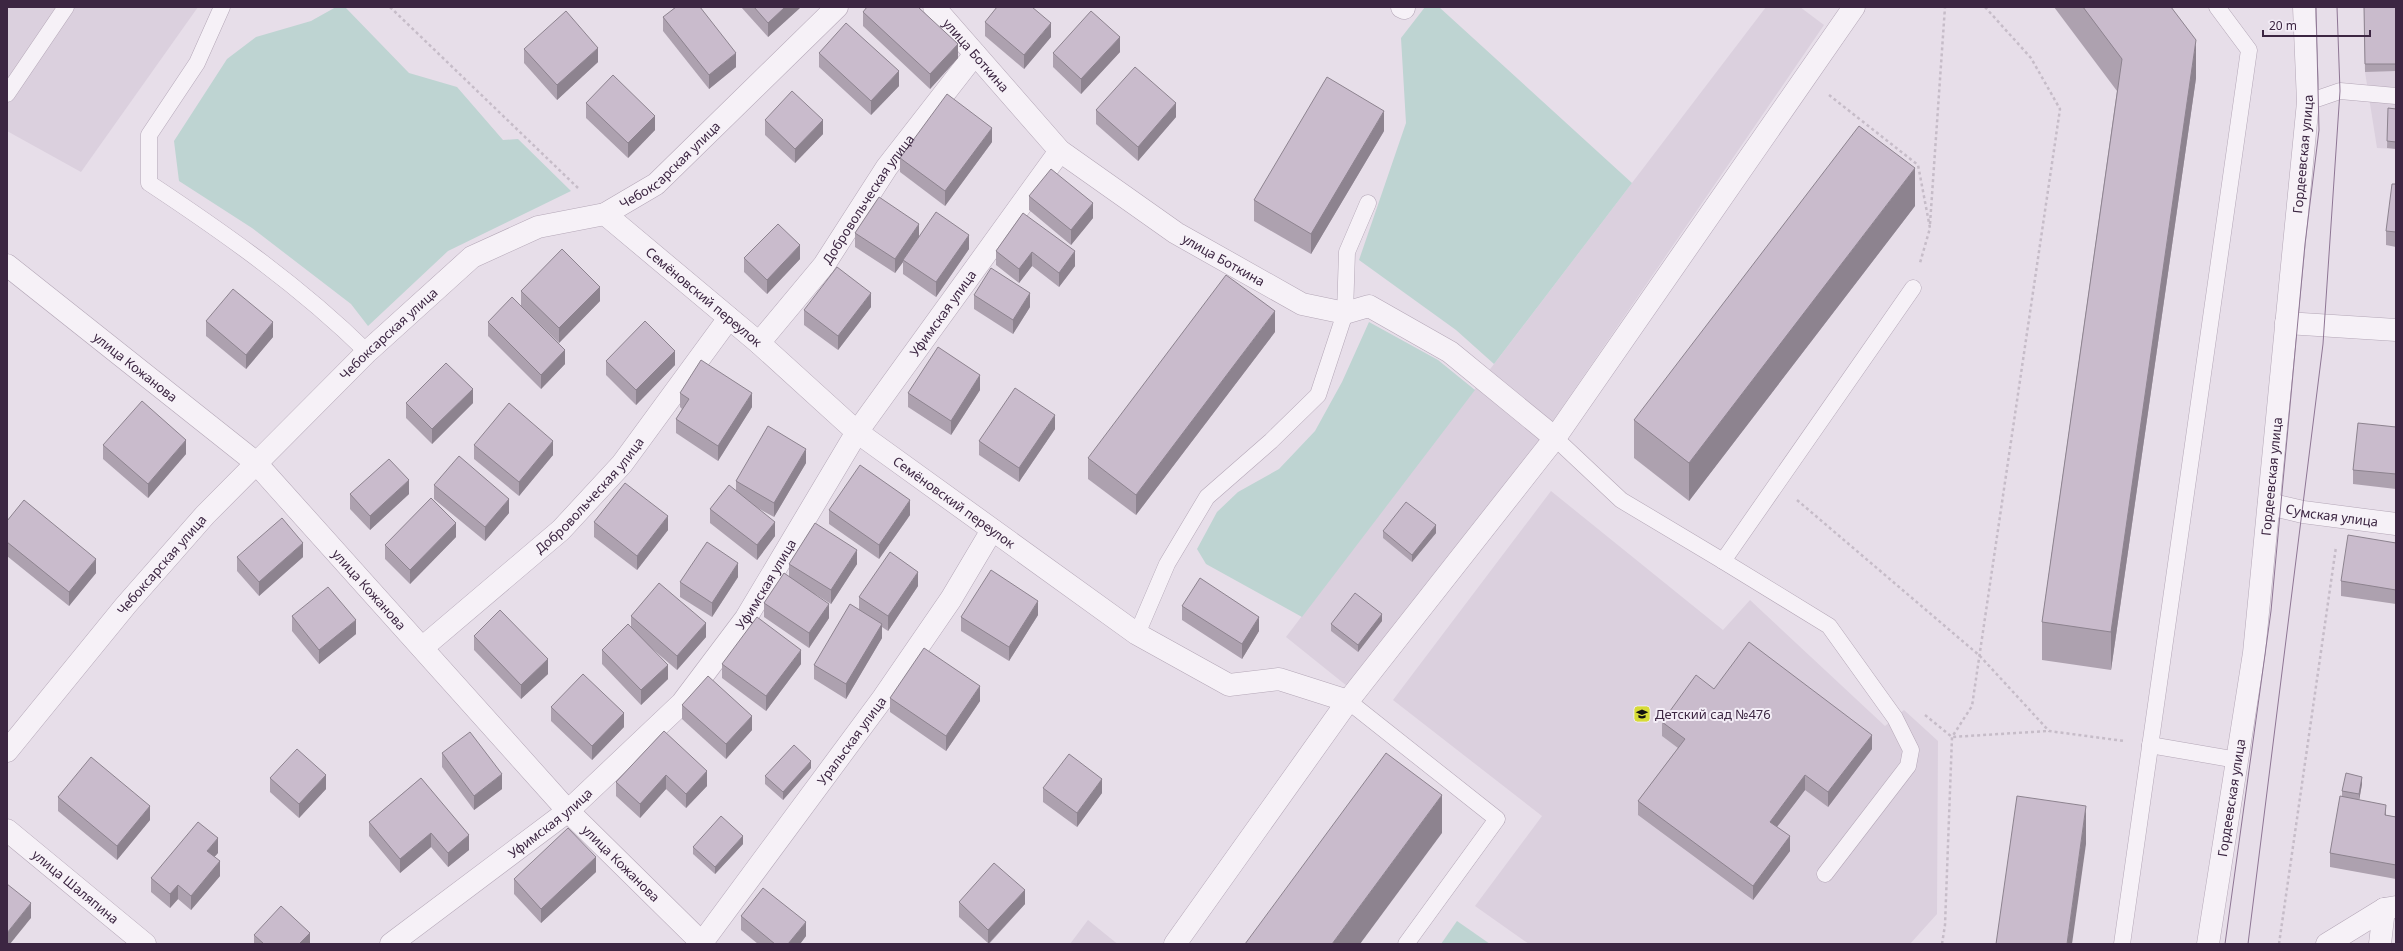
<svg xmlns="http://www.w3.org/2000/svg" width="2403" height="951" font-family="'Noto Sans',sans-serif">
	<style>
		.built { fill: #dbd0de }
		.green { fill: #bed4d2 }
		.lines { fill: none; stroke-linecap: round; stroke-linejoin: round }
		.service-casing { stroke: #b4a7b7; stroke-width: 17 }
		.minor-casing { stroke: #b4a7b7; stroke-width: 23 }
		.path { stroke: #c6bcc8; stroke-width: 2.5; stroke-dasharray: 3 3; stroke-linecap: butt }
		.service { stroke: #f6f1f7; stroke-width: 16 }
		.minor { stroke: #f6f1f7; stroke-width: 22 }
		.tram { stroke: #8e7694; stroke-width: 1 }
		.wall { fill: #ada1af }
		.shaded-wall { fill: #8d838f }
		.building { fill: #c9bbcc; stroke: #8d838f }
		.labels { text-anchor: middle; stroke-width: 4; stroke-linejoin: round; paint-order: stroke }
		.street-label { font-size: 13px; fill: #3c2642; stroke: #f4eef7 }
		.poi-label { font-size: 13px; fill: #3c2642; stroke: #f4eef7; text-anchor: start }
	</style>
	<rect width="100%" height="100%" fill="#e7dee9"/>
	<g class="built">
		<polygon points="7,7 198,7 81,172 7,131"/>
		<polygon points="1766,7 1800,7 1824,25 1524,463 1347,686 1286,637"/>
		<polygon points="2364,7 2396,7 2396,149 2377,148 2365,72"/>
		<polygon points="1551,491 1723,630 1750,600 1885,726 1904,710 1938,741 1937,914 1910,944 1529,944 1475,906 1542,816 1393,700"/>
		<polygon points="1088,920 1115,942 1118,944 1070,944"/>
	</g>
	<g class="green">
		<polygon points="336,7 345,7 409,73 457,87 503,140 518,139 571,191 448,251 368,326 351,304 252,228 179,181 174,141 227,59 256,37 311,21"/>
		<polygon points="1425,7 1439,7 1632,183 1494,364 1456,330 1359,260 1406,123 1401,38"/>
		<polygon points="1369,322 1438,360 1475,390 1302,617 1206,564 1197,549 1217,512 1238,492 1279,469 1315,431 1342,382"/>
		<polygon points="1457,921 1490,944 1441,944"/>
	</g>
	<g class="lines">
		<g class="service-casing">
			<g id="service">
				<path d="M 222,7 L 197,63 L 149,135 L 149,183 C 226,234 301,287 367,352"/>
				<polyline points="7,94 66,7"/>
				<polyline points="2308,102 2340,91 2396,96"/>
				<polyline points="1555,438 1621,500 1723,561 1913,288"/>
				<polyline points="1723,561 1829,626 1895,718 1911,750 1908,766 1825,874"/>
				<polyline points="1137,634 1167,564 1207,497 1271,441 1318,395 1345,313 1347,252 1368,203"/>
				<polyline points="1348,701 1497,819 1406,944"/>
				<polyline points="2150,745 2237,760"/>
				<polyline points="2122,944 2249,50 2217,7"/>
			</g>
		</g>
		<g class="minor-casing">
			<g id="minor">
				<path id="s1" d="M 934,7 L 1060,151 L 1176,233 L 1302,304 L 1345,313 L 1369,306 L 1450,352 L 1555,438"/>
				<polyline points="1402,7 1404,8"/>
				<path id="s2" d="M 605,214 L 759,343 L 857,432 L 1137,634 L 1229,685 L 1279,679 L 1348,701"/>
				<path id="s3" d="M 7,265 L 255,462 L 568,811 L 703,944"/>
				<polyline points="2286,323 2396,330"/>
				<path id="s4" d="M 759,343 L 824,265 L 887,167 L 975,54"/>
				<path id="s5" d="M 2269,504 L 2303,512 L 2396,524"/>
				<path id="s6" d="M 422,648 L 561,530 L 622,464 L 729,318"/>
				<path id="s7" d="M 7,751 L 126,605 L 205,515 L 367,352 L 472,257 L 538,227 L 605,214 L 656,184 L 837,7"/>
				<path id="s8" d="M 7,830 L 145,944"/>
				<path id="s9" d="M 391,944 L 568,811 L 682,703 L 746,618 L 857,432 L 1060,151"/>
				<path id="s10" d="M 701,944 L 883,698 L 951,599 L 992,530"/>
				<polyline points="1175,944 1348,701 1555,438 1854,7"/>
				<path id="s11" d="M 2208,944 L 2254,653 L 2308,102 L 2304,7"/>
				<polyline points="2327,944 2384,909 2396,907"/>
				<polyline points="2380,944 2384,909"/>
			</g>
		</g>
		<g class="path">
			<polyline points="390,7 578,188"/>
			<polyline points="1829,95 1918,165 1930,228 1920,263"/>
			<polyline points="1930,224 1945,7"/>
			<polyline points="1797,500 1980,656 2049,731 2124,741"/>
			<polyline points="1925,715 1952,737 2048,731"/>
			<polyline points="1942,944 1945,925 1952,737 1972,706 2060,109 2031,58 1985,7"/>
			<polyline points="2279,944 2336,547"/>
		</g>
		<use href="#service" class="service"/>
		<use href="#minor" class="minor"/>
		<g class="tram">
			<polyline points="2225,944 2271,611 2305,244 2319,130 2316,7"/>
			<polyline points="2248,944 2323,344 2340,91 2337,7"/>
		</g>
	</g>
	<g class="wall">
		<polygon points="741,7 801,7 768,37"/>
		<polygon points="2054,7 2171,7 2196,78 2111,670 2042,660 2042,622 2117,91"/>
		<polygon points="2364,7 2396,7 2396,71 2365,72"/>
		<polygon points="863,12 958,58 930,89 863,26"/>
		<polygon points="663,17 736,67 709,89 663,31"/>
		<polygon points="985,22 1051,37 1024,69 985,36"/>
		<polygon points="524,49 598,62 557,100 524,63"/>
		<polygon points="1120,52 1081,94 1053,67 1053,53"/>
		<polygon points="819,53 899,86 871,115 819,67"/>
		<polygon points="586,103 655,130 628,158 586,118"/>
		<polygon points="2388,108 2396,109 2396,149 2387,148"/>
		<polygon points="1096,110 1176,117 1138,161 1096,124"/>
		<polygon points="765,120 823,134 795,163 765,135"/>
		<polygon points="1384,131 1311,254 1254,221 1254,200"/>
		<polygon points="992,142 945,206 900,172 900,158"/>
		<polygon points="2396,184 2396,247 2386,245 2386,231"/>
		<polygon points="1029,196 1093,218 1071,245 1029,210"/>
		<polygon points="1915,206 1689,501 1634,458 1634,420"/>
		<polygon points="1023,213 1075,266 1059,287 1032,266 1019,283 996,265 996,251"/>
		<polygon points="855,233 919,236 969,249 936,297 903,274 903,262 895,273 855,247"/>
		<polygon points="744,258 800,259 767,294 744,272"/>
		<polygon points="521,291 600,301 559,343 524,309 565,364 541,389 488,336 488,322 521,306"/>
		<polygon points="974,295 1030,307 1013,334 974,309"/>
		<polygon points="871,307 838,350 804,325 804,310"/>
		<polygon points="206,321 273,337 246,369 206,336"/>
		<polygon points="1275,332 1136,515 1088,479 1088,458"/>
		<polygon points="606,361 675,365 636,405 606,375"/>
		<polygon points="980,390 951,435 908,407 908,393"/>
		<polygon points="680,393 752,407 718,461 676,433 676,419 682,409 680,407"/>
		<polygon points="406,403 473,403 432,444 406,418"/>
		<polygon points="2396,427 2396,489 2353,484 2353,470"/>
		<polygon points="1055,429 1019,482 979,455 979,441"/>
		<polygon points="103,445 186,454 148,498 103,459"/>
		<polygon points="474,445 553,455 519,496 474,459"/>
		<polygon points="806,463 774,517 754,506 775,536 757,560 710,523 710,509 736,491 736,481"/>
		<polygon points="434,485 509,513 485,541 434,499"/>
		<polygon points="350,494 409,494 370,530 350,509"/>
		<polygon points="829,510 910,515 879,559 829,524"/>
		<polygon points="7,521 96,573 69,606 7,556"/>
		<polygon points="594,522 668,530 637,570 594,537"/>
		<polygon points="1383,531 1436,533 1412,562 1383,538"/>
		<polygon points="456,537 410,584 385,559 385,545"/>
		<polygon points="2396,543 2396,604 2341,596 2341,581"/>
		<polygon points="237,557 303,557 259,596 237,571"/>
		<polygon points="789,564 857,564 831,604 815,594 829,618 809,648 764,617 764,603 789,577"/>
		<polygon points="738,577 712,617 680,597 680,582"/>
		<polygon points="918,586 888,631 882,627 882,638 846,699 814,679 814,665 859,610 859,597"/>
		<polygon points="1182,606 1259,631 1242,659 1182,620"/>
		<polygon points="1038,615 1009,661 961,631 961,617"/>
		<polygon points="292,616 356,634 319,664 292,631"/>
		<polygon points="631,616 706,637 677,670 649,646 668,679 641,705 602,664 602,650 631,627"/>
		<polygon points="1382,621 1358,652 1331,631 1331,624"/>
		<polygon points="474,636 548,674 521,699 474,650"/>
		<polygon points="722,664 801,664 766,711 722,678"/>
		<polygon points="1714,689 1872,749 1828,807 1805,790 1777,827 1790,851 1753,900 1638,815 1638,801 1678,748 1662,736 1662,722"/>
		<polygon points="890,698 980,701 946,751 890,712"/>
		<polygon points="682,705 752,730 726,759 682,719"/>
		<polygon points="551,707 624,727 592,760 551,721"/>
		<polygon points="664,731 707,786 686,808 666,789 640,818 616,796 616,782"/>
		<polygon points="442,753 502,789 474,810 442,767"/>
		<polygon points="811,768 783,800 765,784 765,776"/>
		<polygon points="270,778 326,789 299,818 270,792"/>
		<polygon points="421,778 469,850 448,867 431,847 400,873 369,836 369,822"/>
		<polygon points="2362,784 2359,800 2386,815 2396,817 2396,879 2330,867 2330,853 2342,796 2342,791"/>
		<polygon points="1043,788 1102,793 1077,827 1043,802"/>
		<polygon points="58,797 150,820 117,860 58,811"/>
		<polygon points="743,844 715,874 693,854 693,847"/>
		<polygon points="218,853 214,857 220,876 191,910 178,899 170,908 151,892 151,878"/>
		<polygon points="596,872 541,923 514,894 514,879"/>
		<polygon points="959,902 1025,904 989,944 959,917"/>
		<polygon points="741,916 806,936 800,944 758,944 741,930"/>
		<polygon points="254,935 310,944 254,944"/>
	</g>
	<g class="shaded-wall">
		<polygon points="785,7 801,7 768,37 768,23"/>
		<polygon points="1051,23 1051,37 1024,69 1024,55"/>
		<polygon points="1120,37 1120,52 1081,94 1081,79"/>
		<polygon points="2196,40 2196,78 2111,670 2111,632"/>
		<polygon points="958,44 958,58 930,89 930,74"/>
		<polygon points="598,48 598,62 557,100 557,85"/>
		<polygon points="736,53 736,67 709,89 709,75"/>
		<polygon points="899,71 899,86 871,115 871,101"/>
		<polygon points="1176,103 1176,117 1138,161 1138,147"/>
		<polygon points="1384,111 1384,131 1311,254 1311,234"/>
		<polygon points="655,116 655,130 628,158 628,143"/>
		<polygon points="823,120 823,134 795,163 795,149"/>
		<polygon points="992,128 992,142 945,206 945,191"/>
		<polygon points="1915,168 1915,206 1689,501 1689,463"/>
		<polygon points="1093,203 1093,218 1071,245 1071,230"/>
		<polygon points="919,224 919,238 903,260 903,262 895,273 895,259"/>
		<polygon points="969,235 969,249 936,297 936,282"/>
		<polygon points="800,245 800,259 767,294 767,280"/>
		<polygon points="1075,251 1075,266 1059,287 1059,273"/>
		<polygon points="1032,252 1032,266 1019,283 1019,269"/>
		<polygon points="600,287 600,301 559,343 559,328"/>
		<polygon points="871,293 871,307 838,350 838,336"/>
		<polygon points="1030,293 1030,307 1013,334 1013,320"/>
		<polygon points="1275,311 1275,332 1136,515 1136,495"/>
		<polygon points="273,322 273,337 246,369 246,355"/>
		<polygon points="565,350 565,364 541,389 541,375"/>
		<polygon points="675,351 675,365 636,405 636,390"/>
		<polygon points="980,375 980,390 951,435 951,421"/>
		<polygon points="473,389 473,403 432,444 432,429"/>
		<polygon points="752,393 752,407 718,461 718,446"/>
		<polygon points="1055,415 1055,429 1019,482 1019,468"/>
		<polygon points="186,440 186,454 148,498 148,484"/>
		<polygon points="553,441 553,455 519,496 519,482"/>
		<polygon points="806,449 806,463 774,517 774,503"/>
		<polygon points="409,480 409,494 370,530 370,516"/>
		<polygon points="509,499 509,513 485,541 485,527"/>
		<polygon points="910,500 910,515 879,559 879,545"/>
		<polygon points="668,516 668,530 637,570 637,556"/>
		<polygon points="775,522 775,536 757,560 757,545"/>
		<polygon points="456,523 456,537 410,584 410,570"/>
		<polygon points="1436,525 1436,533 1412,562 1412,555"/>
		<polygon points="303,543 303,557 259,596 259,582"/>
		<polygon points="857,550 857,564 831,604 831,590"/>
		<polygon points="96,559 96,573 69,606 69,592"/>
		<polygon points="738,563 738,577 712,617 712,603"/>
		<polygon points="918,572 918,586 888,631 888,616"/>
		<polygon points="1038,601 1038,615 1009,661 1009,647"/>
		<polygon points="829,604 829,618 809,648 809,633"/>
		<polygon points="1382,614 1382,621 1358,652 1358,645"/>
		<polygon points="1259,617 1259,631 1242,659 1242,644"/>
		<polygon points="356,620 356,634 319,664 319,650"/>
		<polygon points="706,623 706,637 677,670 677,656"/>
		<polygon points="882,624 882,638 846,699 846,684"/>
		<polygon points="801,650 801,664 766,711 766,696"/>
		<polygon points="548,659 548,674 521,699 521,685"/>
		<polygon points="668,665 668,679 641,705 641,690"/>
		<polygon points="980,686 980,701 946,751 946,736"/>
		<polygon points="624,713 624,727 592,760 592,746"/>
		<polygon points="752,716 752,730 726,759 726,744"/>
		<polygon points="1872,735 1872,749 1828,807 1828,792"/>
		<polygon points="811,761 811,768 783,800 783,792"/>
		<polygon points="707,771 707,786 686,808 686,794"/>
		<polygon points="502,774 502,789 474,810 474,796"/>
		<polygon points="326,775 326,789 299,818 299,804"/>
		<polygon points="666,775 666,789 640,818 640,804"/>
		<polygon points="1805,775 1805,790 1770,836 1770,822"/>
		<polygon points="2362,777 2362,784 2359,801 2359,794"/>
		<polygon points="1102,779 1102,793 1077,827 1077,813"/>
		<polygon points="1442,795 1442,833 1360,944 1332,944"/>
		<polygon points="2386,805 2386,819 2385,815"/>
		<polygon points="150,806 150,820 117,860 117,846"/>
		<polygon points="2086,806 2086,844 2072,944 2067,944"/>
		<polygon points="431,833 431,847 400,873 400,859"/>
		<polygon points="469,835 469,850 448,867 448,853"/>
		<polygon points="743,836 743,844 715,874 715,867"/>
		<polygon points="1790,836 1790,851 1753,900 1753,886"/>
		<polygon points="218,838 218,853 207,865 207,851"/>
		<polygon points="596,857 596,872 541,923 541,909"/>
		<polygon points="220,861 220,876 191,910 191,896"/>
		<polygon points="178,885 178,899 170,908 170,894"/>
		<polygon points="1025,890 1025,904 988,944 988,930"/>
		<polygon points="31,903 31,918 10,944 7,944 7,933"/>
		<polygon points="806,922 806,936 800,944 788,944"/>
		<polygon points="310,933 310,944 299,944"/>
	</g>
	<g class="building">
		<polygon points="676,7 700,7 736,53 709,75 663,17"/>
		<polygon points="754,7 785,7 768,23"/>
		<polygon points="867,7 918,7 958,44 930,74 863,12"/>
		<polygon points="997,7 1032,7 1051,23 1024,55 985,22"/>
		<polygon points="2083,7 2171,7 2196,40 2111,632 2042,622 2122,59"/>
		<polygon points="2364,7 2396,7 2396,64 2365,64"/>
		<polygon points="566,11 598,48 557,85 524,49"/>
		<polygon points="1091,11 1120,37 1081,79 1053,53"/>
		<polygon points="846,23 899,71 871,101 819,53"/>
		<polygon points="1135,67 1176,103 1138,147 1096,110"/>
		<polygon points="613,75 655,116 628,143 586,103"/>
		<polygon points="1327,77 1384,111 1311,234 1254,200"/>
		<polygon points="792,91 823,120 795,149 765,120"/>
		<polygon points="947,94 992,128 945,191 900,158"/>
		<polygon points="2388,108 2396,109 2396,142 2387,141"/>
		<polygon points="1859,126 1915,168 1689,463 1634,420"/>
		<polygon points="1051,169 1093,203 1071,230 1029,196"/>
		<polygon points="2392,184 2396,184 2396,232 2386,231"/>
		<polygon points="879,197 919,224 895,259 855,233"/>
		<polygon points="936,212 969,235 936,282 903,260"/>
		<polygon points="1023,213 1075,251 1059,273 1032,252 1019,269 996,251"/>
		<polygon points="778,224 800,245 767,280 744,258"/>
		<polygon points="562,249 600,287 559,328 521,291"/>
		<polygon points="837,267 871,293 838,336 804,310"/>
		<polygon points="991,268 1030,293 1013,320 974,295"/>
		<polygon points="1226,275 1275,311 1136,495 1088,458"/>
		<polygon points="233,289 273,322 246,355 206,321"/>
		<polygon points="512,297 565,350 541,375 488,322"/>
		<polygon points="645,321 675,351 636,390 606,361"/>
		<polygon points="938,347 980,375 951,421 908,393"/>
		<polygon points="701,360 752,393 718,446 676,419 689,399 680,393"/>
		<polygon points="446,363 473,389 432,429 406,403"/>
		<polygon points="1015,388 1055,415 1019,468 979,441"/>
		<polygon points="142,401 186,440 148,484 103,445"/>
		<polygon points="509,403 553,441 519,482 474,445"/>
		<polygon points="2358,423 2396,427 2396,474 2353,470"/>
		<polygon points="768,426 806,449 774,503 736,481"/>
		<polygon points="459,456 509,499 485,527 434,485"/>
		<polygon points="389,459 409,480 370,516 350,494"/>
		<polygon points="860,465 910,500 879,545 829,510"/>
		<polygon points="625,483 668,516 637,556 594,522"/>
		<polygon points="729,485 775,522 757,545 710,509"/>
		<polygon points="431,498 456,523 410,570 385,545"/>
		<polygon points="24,500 96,559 69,592 7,542 7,521"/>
		<polygon points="1406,502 1436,525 1412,555 1383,531"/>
		<polygon points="282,518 303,543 259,582 237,557"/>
		<polygon points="815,523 857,550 831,590 789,564"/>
		<polygon points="2348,535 2396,543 2396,590 2341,581"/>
		<polygon points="707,542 738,563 712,603 680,582"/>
		<polygon points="890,552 918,572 888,616 859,597"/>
		<polygon points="991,570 1038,601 1009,647 961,617"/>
		<polygon points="784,573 829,604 809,633 764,603"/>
		<polygon points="1200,578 1259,617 1242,644 1182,606"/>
		<polygon points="659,583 706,623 677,656 631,616"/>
		<polygon points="328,587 356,620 319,650 292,616"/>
		<polygon points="1355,593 1382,614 1358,645 1331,624"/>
		<polygon points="850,604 882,624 846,684 814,665"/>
		<polygon points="500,610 548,659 521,685 474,636"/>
		<polygon points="757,617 801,650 766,696 722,664"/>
		<polygon points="628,624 668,665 641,690 602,650"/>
		<polygon points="1749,642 1872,735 1828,792 1805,775 1770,822 1790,836 1753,886 1638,801 1685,739 1662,722 1696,675 1714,689"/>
		<polygon points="924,648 980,686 946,736 890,698"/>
		<polygon points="583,674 624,713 592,746 551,707"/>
		<polygon points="708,676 752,716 726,744 682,705"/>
		<polygon points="664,731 707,771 686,794 666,775 640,804 616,782"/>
		<polygon points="470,732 502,774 474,796 442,753"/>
		<polygon points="794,745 811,761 783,792 765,776"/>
		<polygon points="297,749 326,775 299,804 270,778"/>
		<polygon points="1386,753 1442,795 1332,944 1245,944"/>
		<polygon points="1069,754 1102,779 1077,813 1043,788"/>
		<polygon points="91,757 150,806 117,846 58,797"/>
		<polygon points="2346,773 2362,777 2359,794 2342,791"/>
		<polygon points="421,778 469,835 448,853 431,833 400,859 369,822"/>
		<polygon points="2017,796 2086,806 2067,944 1996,944"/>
		<polygon points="2340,796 2386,805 2385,815 2396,817 2396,865 2330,853"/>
		<polygon points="721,816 743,836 715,867 693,847"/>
		<polygon points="198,822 218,838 207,851 220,861 191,896 178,885 170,894 151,878"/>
		<polygon points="568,828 596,857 541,909 514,879"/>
		<polygon points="994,863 1025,890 988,930 959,902"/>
		<polygon points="7,884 31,903 7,933"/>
		<polygon points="763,888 806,922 788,944 775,944 741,916"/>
		<polygon points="281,906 310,933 299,944 264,944 254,935"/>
	</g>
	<defs>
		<g id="school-square" transform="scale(0.9)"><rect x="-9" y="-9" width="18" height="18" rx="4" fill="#d7db36" stroke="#f4eef7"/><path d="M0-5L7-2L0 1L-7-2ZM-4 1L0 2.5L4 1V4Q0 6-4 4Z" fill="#111"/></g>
	</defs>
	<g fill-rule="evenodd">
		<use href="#school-square" x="1642" y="714"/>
	</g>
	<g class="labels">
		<g class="street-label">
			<text dy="5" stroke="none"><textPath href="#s1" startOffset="64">улица Боткина</textPath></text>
			<text dy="5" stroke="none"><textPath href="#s11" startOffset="796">Гордеевская улица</textPath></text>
			<text dy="5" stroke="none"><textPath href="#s7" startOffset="902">Чебоксарская улица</textPath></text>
			<text dy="5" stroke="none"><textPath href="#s4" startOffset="181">Добровольческая улица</textPath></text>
			<text dy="5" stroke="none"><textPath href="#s1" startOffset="388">улица Боткина</textPath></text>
			<text dy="5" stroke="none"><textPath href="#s2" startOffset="129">Семёновский переулок</textPath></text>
			<text dy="5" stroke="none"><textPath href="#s9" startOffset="848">Уфимская улица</textPath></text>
			<text dy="5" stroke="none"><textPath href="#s7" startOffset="566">Чебоксарская улица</textPath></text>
			<text dy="5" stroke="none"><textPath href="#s3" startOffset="164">улица Кожанова</textPath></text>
			<text dy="5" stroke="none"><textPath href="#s11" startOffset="472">Гордеевская улица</textPath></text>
			<text dy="5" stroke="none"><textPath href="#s6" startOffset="227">Добровольческая улица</textPath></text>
			<text dy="5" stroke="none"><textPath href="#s2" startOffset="453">Семёновский переулок</textPath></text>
			<text dy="5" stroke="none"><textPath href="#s5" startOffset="64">Сумская улица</textPath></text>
			<text dy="5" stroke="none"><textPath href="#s7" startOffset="242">Чебоксарская улица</textPath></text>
			<text dy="5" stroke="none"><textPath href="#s9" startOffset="524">Уфимская улица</textPath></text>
			<text dy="5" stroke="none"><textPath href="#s3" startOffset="488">улица Кожанова</textPath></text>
			<text dy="5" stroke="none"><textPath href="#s10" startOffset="253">Уральская улица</textPath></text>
			<text dy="5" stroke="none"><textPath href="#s11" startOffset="148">Гордеевская улица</textPath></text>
			<text dy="5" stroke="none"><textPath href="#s9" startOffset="200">Уфимская улица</textPath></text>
			<text dy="5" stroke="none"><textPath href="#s3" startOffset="860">улица Кожанова</textPath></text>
			<text dy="5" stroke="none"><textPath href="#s8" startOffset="89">улица Шаляпина</textPath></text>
		</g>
		<g class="poi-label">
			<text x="1655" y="719">Детский сад №476</text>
		</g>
	</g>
	<rect width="2403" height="951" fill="none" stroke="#3c2642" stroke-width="16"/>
	<path d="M2263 30v6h107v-6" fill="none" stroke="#3c2642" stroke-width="2"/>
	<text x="2269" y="30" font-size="12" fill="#3c2642" stroke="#f4eef7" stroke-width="3" paint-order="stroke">20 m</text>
</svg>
